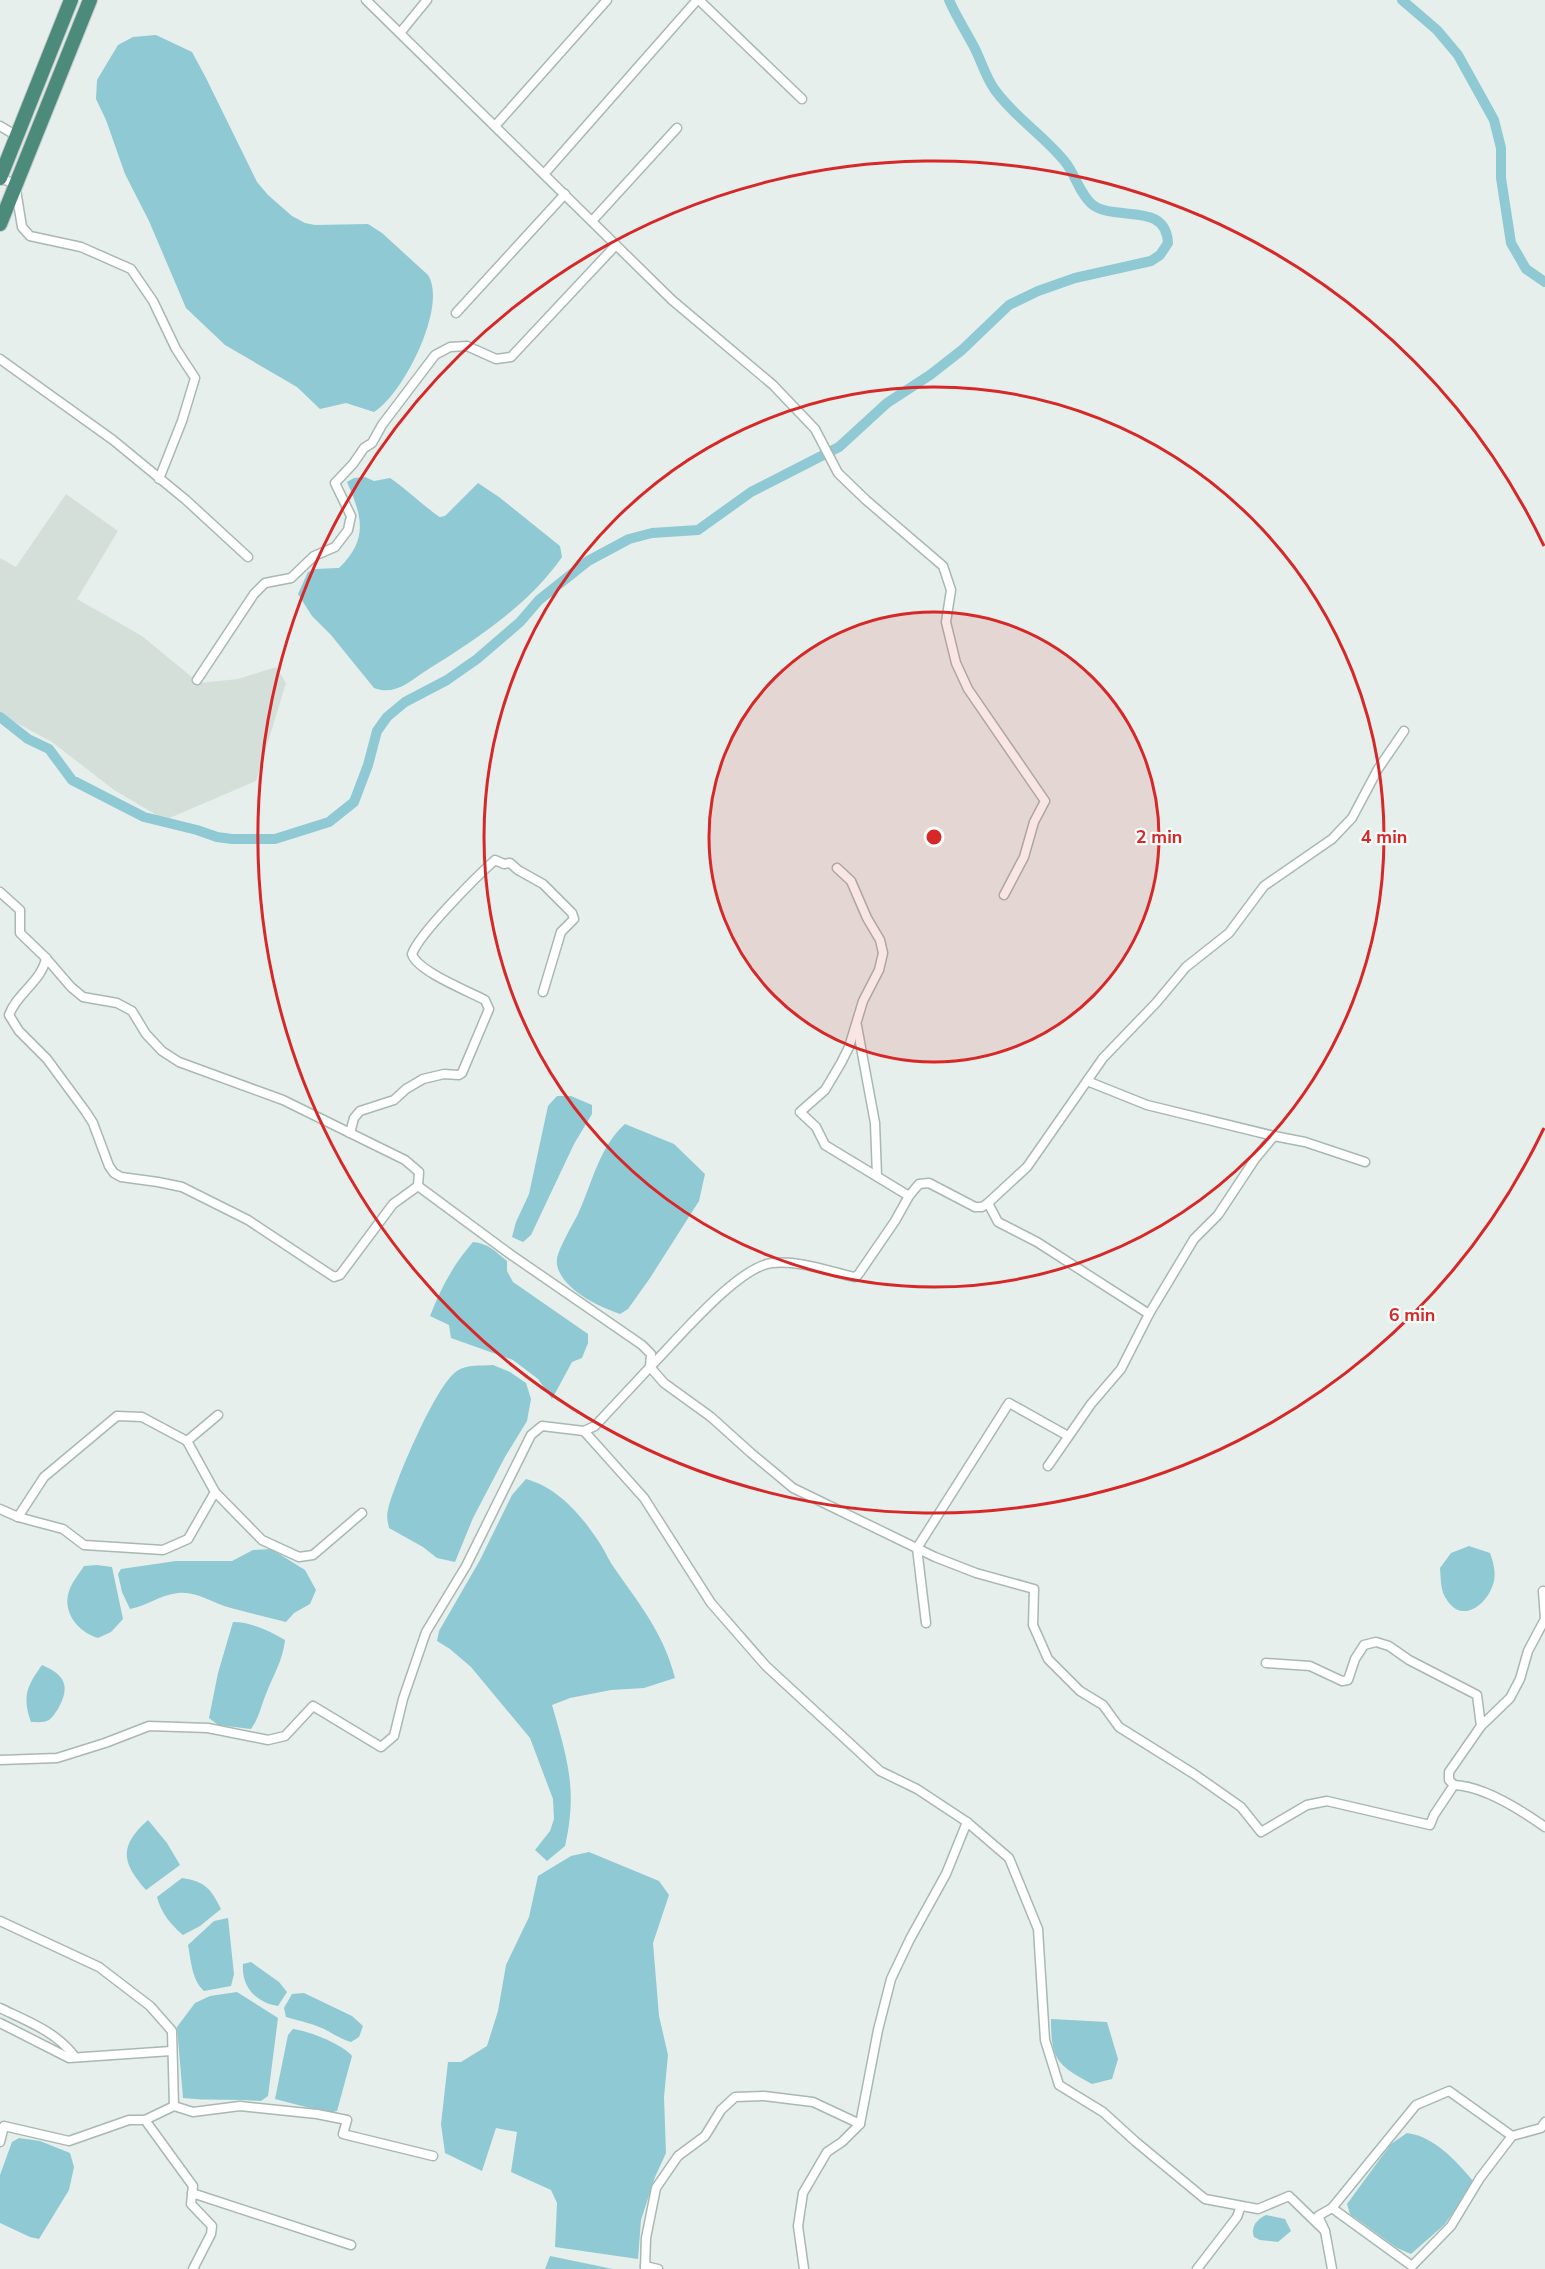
<svg xmlns="http://www.w3.org/2000/svg" width="1545" height="2269" font-family="'Nunito Sans',sans-serif">
	<style>
		.built { fill: #d4dfda }
		.water { fill: #8ec9d4 }
		.lines { fill: none; stroke-linecap: round; stroke-linejoin: round }
		.canal { stroke: #8ec9d4; stroke-width: 10 }
		.minor-casing { stroke: #a8b8b2; stroke-width: 11 }
		.trunk-casing { stroke: #c2cac8; stroke-width: 16 }
		.minor { stroke: #fff; stroke-width: 8 }
		.trunk { stroke: #4c8a7c; stroke-width: 14 }
		.ring { fill: none; stroke: #d62828; stroke-width: 3 }
		.centre { fill: #d62828; stroke: #f7fbf9; stroke-width: 3 }
		.ring-label { font-size: 18px; text-anchor: middle; font-weight: bold; fill: #d62828; stroke: #f7fbf9; stroke-width: 4.5; stroke-linejoin: round; paint-order: stroke }
	</style>
	<rect width="100%" height="100%" fill="#e6efeb"/>
	<polygon class="built" points="66,494 118,531 77,599 142,636 199,683 238,679 276,667 286,683 256,781 165,820 114,790 52,742 0,714 0,558 16,567"/>
	<g class="water">
		<path d="M 156,35 L 192,52 L 206,78 L 257,182 L 268,195 L 292,216 L 305,223 L 315,225 L 368,224 L 382,233 L 428,275 C 448,306 403,395 374,412 L 346,403 L 320,409 L 297,387 L 225,345 L 186,308 L 149,221 L 125,174 L 106,120 L 96,99 L 97,80 L 118,45 L 133,37 Z"/>
		<path d="M 365,477 L 374,481 L 390,478 C 400,484 436,516 440,517 C 442,517 443,516 445,516 L 478,483 L 499,497 L 560,546 L 562,557 C 528,606 474,641 424,672 C 409,682 394,696 374,688 L 331,635 L 312,616 L 298,594 L 308,572 L 315,569 L 339,568 C 369,539 362,516 347,482 L 354,478 Z"/>
		<polygon points="557,1096 571,1096 592,1105 592,1114 574,1144 531,1235 523,1242 512,1237 516,1222 529,1194 548,1106"/>
		<path d="M 625,1124 L 674,1144 L 705,1174 L 699,1201 L 650,1278 L 628,1309 L 620,1314 C 600,1307 570,1293 560,1273 C 558,1270 556,1263 557,1260 C 557,1251 573,1224 578,1214 C 592,1184 599,1147 625,1124 Z"/>
		<path d="M 473,1242 C 488,1243 496,1252 507,1261 L 507,1271 L 513,1282 L 588,1334 L 588,1343 L 582,1358 L 572,1362 L 552,1399 L 538,1379 L 513,1360 L 451,1338 L 449,1325 L 430,1316 C 441,1288 453,1265 473,1242 Z"/>
		<path d="M 493,1365 L 510,1372 L 526,1383 L 531,1399 L 527,1421 L 505,1457 L 473,1518 L 455,1562 L 437,1558 L 423,1547 L 389,1528 C 388,1523 386,1516 388,1510 C 394,1484 436,1384 457,1371 C 467,1364 482,1366 493,1365 Z"/>
		<path d="M 526,1479 C 559,1488 583,1517 601,1545 C 606,1553 609,1561 615,1569 C 640,1605 664,1634 675,1678 L 644,1688 L 611,1690 L 570,1698 L 552,1705 C 567,1758 578,1789 565,1846 L 547,1861 L 535,1850 L 550,1831 L 554,1819 L 553,1799 L 530,1738 L 471,1667 L 450,1649 L 437,1641 L 439,1631 L 480,1560 L 512,1495 Z"/>
		<path d="M 1469,1546 L 1490,1553 C 1493,1561 1496,1572 1494,1581 C 1489,1603 1463,1625 1447,1600 C 1440,1591 1441,1579 1440,1568 L 1451,1553 Z"/>
		<path d="M 271,1549 L 305,1570 L 316,1590 L 310,1604 L 294,1613 L 286,1622 C 268,1617 249,1613 231,1608 C 214,1604 197,1591 178,1593 C 159,1595 147,1606 130,1609 L 122,1592 L 118,1574 L 121,1569 L 176,1561 L 232,1561 L 253,1550 Z"/>
		<path d="M 97,1565 L 112,1567 L 123,1619 L 111,1632 L 98,1638 C 78,1632 62,1612 69,1591 C 72,1582 79,1574 84,1566 Z"/>
		<path d="M 233,1622 C 251,1622 270,1631 285,1640 C 283,1660 273,1676 266,1694 C 261,1706 259,1718 251,1729 L 218,1725 L 209,1718 L 218,1673 Z"/>
		<path d="M 42,1665 C 65,1675 71,1686 58,1709 C 55,1713 53,1717 49,1720 C 44,1723 37,1722 31,1722 C 22,1696 27,1686 42,1665 Z"/>
		<path d="M 148,1820 L 167,1843 L 180,1865 L 146,1890 C 121,1862 119,1846 148,1820 Z"/>
		<polygon points="589,1852 659,1881 669,1895 653,1943 659,2016 668,2055 664,2097 666,2153 655,2177 641,2220 638,2259 555,2247 557,2203 551,2190 511,2172 517,2132 496,2128 482,2171 445,2153 441,2124 448,2062 461,2062 487,2046 498,2011 506,1965 529,1917 538,1876 571,1856"/>
		<path d="M 182,1878 C 206,1882 210,1888 221,1909 L 200,1926 L 183,1935 C 171,1925 161,1913 157,1897 Z"/>
		<path d="M 228,1918 L 234,1974 L 231,1986 L 204,1991 C 192,1980 191,1961 188,1945 L 214,1921 Z"/>
		<path d="M 251,1962 L 279,1982 L 287,1992 L 278,2006 C 256,2003 241,1986 243,1964 Z"/>
		<path d="M 237,1992 L 278,2018 L 268,2096 L 261,2101 C 235,2099 209,2101 183,2098 L 177,2027 L 195,2003 L 210,1996 Z"/>
		<path d="M 304,1993 L 352,2016 L 363,2026 L 359,2037 L 351,2042 C 342,2039 336,2036 328,2031 C 315,2024 300,2021 286,2017 L 284,2008 L 292,1994 Z"/>
		<path d="M 1051,2019 L 1107,2022 L 1118,2059 L 1112,2079 L 1092,2084 C 1057,2065 1051,2060 1051,2019 Z"/>
		<path d="M 293,2029 C 309,2031 342,2044 352,2056 L 337,2111 L 329,2113 L 275,2099 L 288,2035 Z"/>
		<path d="M 1407,2133 C 1435,2137 1455,2160 1473,2181 L 1463,2199 L 1444,2225 L 1411,2254 L 1397,2248 L 1350,2214 L 1347,2204 L 1391,2144 Z"/>
		<polygon points="19,2138 40,2141 70,2153 74,2167 69,2190 39,2239 30,2237 0,2223 0,2175 12,2142"/>
		<path d="M 1266,2215 L 1285,2219 L 1291,2231 L 1278,2242 L 1260,2240 L 1254,2237 C 1250,2226 1258,2219 1266,2215 Z"/>
		<polygon points="550,2256 613,2269 545,2269"/>
	</g>
	<g class="lines">
		<g class="canal">
			<polyline points="1402,0 1437,30 1458,55 1494,120 1501,148 1501,178 1511,243 1526,269 1545,282"/>
			<path d="M 0,717 L 28,739 L 49,749 L 72,780 L 144,817 L 197,830 L 217,837 L 232,839 L 275,839 L 329,822 L 354,802 L 368,765 L 377,731 L 387,717 L 405,702 L 447,680 L 477,659 L 520,622 L 539,600 L 588,561 L 629,539 L 652,533 L 698,530 L 751,492 L 839,447 L 887,403 L 930,375 L 962,350 L 1009,305 L 1038,291 L 1075,278 L 1151,261 L 1160,255 L 1168,243 C 1166,201 1116,222 1093,205 C 1081,196 1075,175 1066,163 C 1045,136 1015,118 995,90 C 985,77 981,59 973,45 C 965,30 956,16 949,0"/>
		</g>
		<g class="minor-casing">
			<g id="minor">
				<polyline points="366,0 672,300 773,385 815,429 838,473 866,500 943,566 951,590 946,622 956,663 968,689 1045,801 1034,822 1024,857 1004,895"/>
				<polyline points="699,0 802,99"/>
				<polyline points="400,33 427,0"/>
				<polyline points="0,126 17,136"/>
				<polyline points="495,126 607,0"/>
				<polyline points="544,174 697,0"/>
				<polyline points="0,178 15,184 22,227 30,236 81,247 131,269 153,301 176,349 195,378 182,421 159,479"/>
				<polyline points="592,221 677,128"/>
				<polyline points="456,313 565,194"/>
				<polyline points="0,359 113,440 186,500 248,557"/>
				<polyline points="197,680 254,594 265,583 291,578 314,556 335,547 348,530 351,516 335,483 353,464 364,448 372,443 382,425 435,355 450,347 467,346 496,359 511,357 616,245"/>
				<polyline points="837,868 851,881 867,918 880,940 883,953 879,970 863,1001 849,1047 841,1063 825,1090 800,1112 816,1127 825,1145 909,1196"/>
				<polyline points="0,892 20,910 20,933 46,958 71,987 83,997 117,1003 132,1011 146,1034 162,1051 179,1062 283,1100 405,1160 419,1172 418,1186"/>
				<path d="M 46,958 C 42,981 17,993 9,1015 L 19,1031 L 47,1059 L 86,1112 L 93,1123 L 109,1166 L 114,1173 L 121,1177 L 158,1182 L 182,1187 L 248,1220 L 334,1277 L 340,1275 L 393,1204 L 418,1186 L 510,1254 L 642,1345 L 651,1354 L 650,1367 C 676,1341 737,1267 772,1263 C 799,1260 828,1271 854,1277 L 858,1275 L 895,1221 L 909,1196 L 919,1184 L 929,1183 L 975,1207 L 982,1207 L 988,1203 L 1027,1167 L 1103,1058 L 1156,1003 L 1186,967 L 1229,933 L 1264,886 L 1332,839 L 1352,818 L 1378,769 L 1404,731"/>
				<polyline points="857,1026 875,1123 877,1176"/>
				<polyline points="1087,1081 1147,1105 1274,1136"/>
				<path d="M 350,1133 L 354,1118 L 360,1111 L 394,1100 L 406,1089 L 423,1079 L 444,1074 L 459,1075 L 462,1073 L 489,1009 L 485,1000 C 468,991 417,971 412,954 C 419,934 477,876 495,860 L 504,864 L 510,863 L 518,870 L 543,884 L 572,913 L 574,919 L 561,932 L 543,992"/>
				<polyline points="988,1203 998,1222 1037,1242 1149,1314"/>
				<polyline points="584,1431 644,1498 711,1603 766,1666 880,1771 917,1789 967,1822 1009,1858 1038,1929 1045,2040 1059,2085 1103,2112 1136,2142 1205,2199 1258,2209 1289,2196 1325,2231"/>
				<polyline points="187,1441 215,1492 262,1540 299,1557 313,1555 362,1513"/>
				<polyline points="1048,1466 1091,1404 1121,1369 1149,1314 1194,1239 1218,1215 1255,1159 1274,1136 1305,1142 1365,1162"/>
				<polyline points="0,1509 18,1517 44,1477 117,1416 142,1417 187,1441 218,1415"/>
				<polyline points="18,1517 63,1529 84,1545 163,1550 188,1539 215,1492"/>
				<polyline points="926,1623 917,1548 1009,1403 1068,1436"/>
				<polyline points="1266,1663 1310,1666 1342,1681 1348,1680 1355,1659 1364,1645 1376,1642 1389,1646 1409,1660 1477,1695 1481,1726 1449,1772 1449,1780 1454,1785"/>
				<polyline points="1481,1726 1510,1698 1520,1679 1528,1651 1545,1619 1543,1591"/>
				<path d="M 0,1760 L 57,1758 L 105,1743 L 149,1726 L 208,1728 L 268,1740 L 285,1736 L 313,1706 L 381,1747 L 394,1736 L 403,1699 L 426,1632 L 466,1566 L 531,1435 L 542,1426 L 584,1431 L 595,1426 L 650,1367 L 664,1383 L 711,1417 L 751,1453 L 793,1488 L 935,1557 L 976,1573 L 1034,1589 L 1033,1625 L 1048,1659 L 1080,1691 L 1103,1705 L 1119,1727 L 1194,1774 L 1241,1807 L 1261,1832 L 1307,1805 L 1327,1801 L 1430,1825 L 1434,1815 L 1454,1785 C 1484,1786 1521,1810 1545,1827"/>
				<polyline points="0,1921 99,1967 150,2006 172,2031 174,2106"/>
				<path d="M 0,2008 C 27,2021 57,2032 75,2057"/>
				<polyline points="0,2023 69,2058 171,2051"/>
				<polyline points="145,2120 193,2186 191,2204 212,2226 211,2234 193,2269"/>
				<polyline points="0,2142 4,2126 69,2141 129,2120 145,2120 174,2106 193,2112 240,2106 317,2114 347,2120 343,2134 433,2156"/>
				<polyline points="192,2193 351,2245"/>
				<polyline points="1332,2208 1416,2105 1449,2091 1512,2136"/>
				<polyline points="645,2266 658,2269"/>
				<polyline points="645,2269 646,2238 656,2188 678,2156 705,2136 721,2110 735,2097 764,2096 813,2102 860,2124"/>
				<polyline points="804,2269 798,2226 803,2193 827,2152 842,2142 860,2124 878,2030 891,1979 910,1939 946,1874 967,1822"/>
				<polyline points="1197,2269 1237,2217 1241,2206"/>
				<polyline points="1332,2269 1325,2231 1318,2216 1332,2208 1412,2266 1451,2226 1480,2178 1512,2136 1541,2128 1545,2122"/>
			</g>
		</g>
		<g class="trunk-casing">
			<g id="trunk">
				<polyline points="0,178 71,0"/>
				<polyline points="0,224 90,0"/>
			</g>
		</g>
		<use href="#minor" class="minor"/>
		<use href="#trunk" class="trunk"/>
	</g>
	<circle cx="934" cy="837" r="225" fill="#d62828" fill-opacity=".12"/>
	<g class="ring">
		<circle cx="934" cy="837" r="225"/>
		<circle cx="934" cy="837" r="450"/>
		<path d="M1544 1128A676 676 0 1 1 1544 546"/>
	</g>
	<circle cx="934" cy="837" r="9" class="centre"/>
	<g class="ring-label">
		<text x="1159" y="843">2 min</text>
		<text x="1384" y="843">4 min</text>
		<text x="1412" y="1321">6 min</text>
	</g>
</svg>
